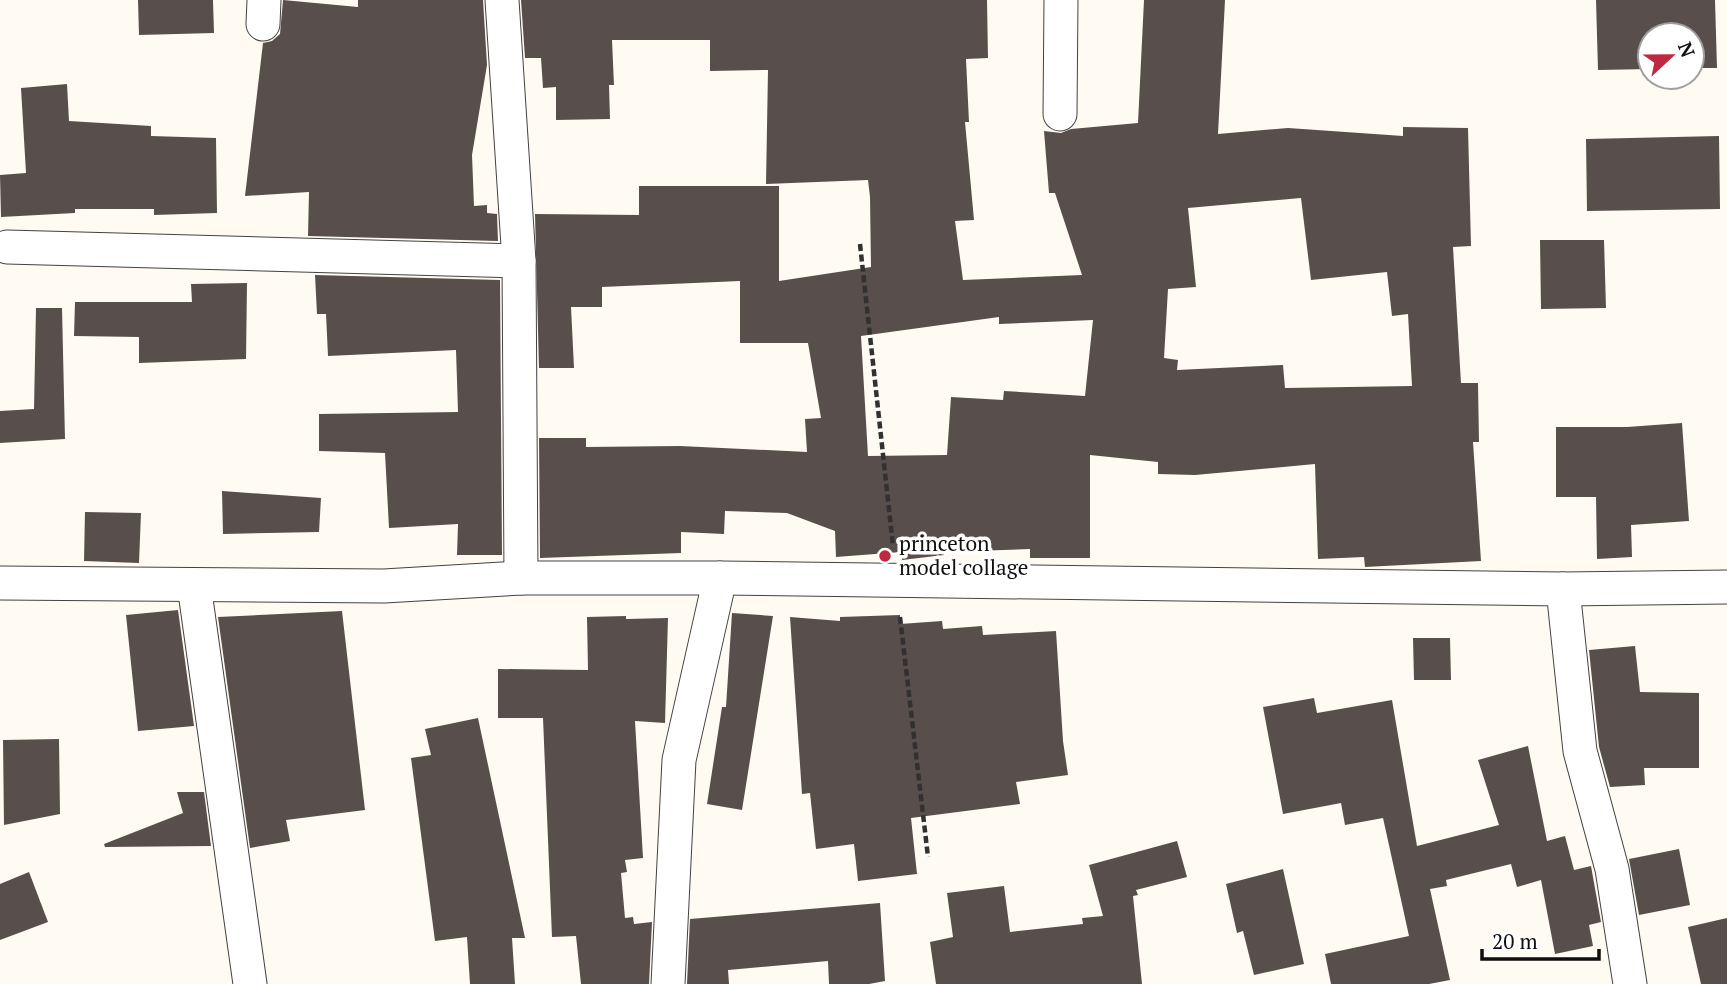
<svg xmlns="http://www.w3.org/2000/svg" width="1727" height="984" font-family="'PT Serif',serif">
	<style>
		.building { fill: #584f4c; fill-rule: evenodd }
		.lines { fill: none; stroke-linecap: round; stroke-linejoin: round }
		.minor-casing { stroke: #424242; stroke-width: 35 }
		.path { stroke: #313131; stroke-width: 4.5; stroke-dasharray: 7 3.5; stroke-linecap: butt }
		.minor { stroke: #fff; stroke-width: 33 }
		.poi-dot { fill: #c02740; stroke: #fff; stroke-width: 2.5 }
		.labels { text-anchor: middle; stroke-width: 7; stroke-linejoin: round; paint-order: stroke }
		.poi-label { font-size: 21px; fill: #0f0f0f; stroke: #fff; text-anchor: start }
	</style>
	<rect width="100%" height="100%" fill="#fffbf2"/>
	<g class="building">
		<polygon points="138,0 213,0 214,33 139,35"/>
		<polygon points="283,0 358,7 358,0 483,0 487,65 472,155 474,206 487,205 487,213 497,214 498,241 308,236 309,192 245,196 263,43 272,41 280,34"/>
		<path d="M 521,0 L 987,0 L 988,58 L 966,59 L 969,122 L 965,122 L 974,220 L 955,221 L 963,280 L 1082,275 L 1055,193 L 1049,193 L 1044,131 L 1061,133 L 1071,129 L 1138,123 L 1144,0 L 1225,0 L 1218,134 L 1288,128 L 1403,136 L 1403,127 L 1468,128 L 1471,246 L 1453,247 L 1461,383 L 1478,383 L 1479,442 L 1473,442 L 1481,561 L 1365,567 L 1364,557 L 1318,559 L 1315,464 L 1195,475 L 1158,474 L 1158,462 L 1090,455 L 1090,558 L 1030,558 L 1030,549 L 944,552 L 944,555 L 902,560 L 901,552 L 836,557 L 835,531 L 787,513 L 725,511 L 724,534 L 681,532 L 681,553 L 540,558 L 539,438 L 586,438 L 586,447 L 680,446 L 807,452 L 805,419 L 821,418 L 808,343 L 740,343 L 740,281 L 602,287 L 602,307 L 571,307 L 574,368 L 539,368 L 535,214 L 639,215 L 639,186 L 779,186 L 779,281 L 871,267 L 870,197 L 868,180 L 766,184 L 768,70 L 710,71 L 710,40 L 612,40 L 614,85 L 609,85 L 610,119 L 556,120 L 556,87 L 543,88 L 541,58 L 525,58 ZM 1301,198 L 1311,280 L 1387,272 L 1392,316 L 1408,314 L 1412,386 L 1285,388 L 1283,365 L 1177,370 L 1178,360 L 1164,358 L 1168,289 L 1196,287 L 1188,208 ZM 999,317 L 999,324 L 1093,320 L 1085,396 L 1004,391 L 1003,400 L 951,397 L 947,455 L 868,456 L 861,336 Z"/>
		<polygon points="1596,0 1715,0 1717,68 1692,68 1692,35 1650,35 1650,69 1598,70"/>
		<polygon points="67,84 69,121 151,126 151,136 216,138 217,213 154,215 154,209 75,209 75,213 1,217 0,175 26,173 21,88"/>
		<polygon points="1719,136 1720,209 1587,211 1586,139"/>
		<polygon points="1540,240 1604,240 1606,308 1541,309"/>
		<polygon points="315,275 500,280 502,555 457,555 458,524 389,528 385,453 319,451 319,414 458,412 456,350 328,356 326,314 317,314"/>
		<polygon points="247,283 246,359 139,363 139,337 74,336 75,302 192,302 191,284"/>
		<polygon points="36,308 62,308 65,439 0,443 0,411 34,409"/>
		<polygon points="1682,423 1689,521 1631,525 1632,557 1597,559 1596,497 1556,497 1556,427 1627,427"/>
		<polygon points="222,491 321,498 319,532 223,534"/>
		<polygon points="85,512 141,513 139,563 84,561"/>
		<polygon points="178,610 194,726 138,731 126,615"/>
		<polygon points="342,611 365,810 286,820 290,841 250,848 218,617"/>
		<polygon points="732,613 773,616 742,810 707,804 722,707 726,707"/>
		<polygon points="900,615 900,624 942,621 943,629 982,626 983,635 1056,631 1063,741 1068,775 1016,782 1020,804 911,818 917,874 858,881 854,844 816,849 810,793 802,794 790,617 840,621 840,617"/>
		<polygon points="626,616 626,619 668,618 665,723 635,721 643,858 625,860 627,872 621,873 625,918 633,917 634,924 652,922 649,984 581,984 576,936 552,937 543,718 498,718 498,669 588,670 587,617"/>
		<polygon points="1413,638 1450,638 1451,680 1414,680"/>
		<polygon points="1635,646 1640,692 1699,693 1699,768 1644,768 1645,785 1610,787 1599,747 1589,650"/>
		<polygon points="1314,698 1317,713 1392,700 1417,846 1499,825 1478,760 1528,746 1547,841 1565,836 1574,870 1591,866 1601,922 1589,925 1593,946 1555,954 1541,880 1517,887 1511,864 1446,880 1447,886 1430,889 1450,980 1429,984 1331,984 1325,954 1409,936 1383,818 1345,825 1341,803 1283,814 1263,707"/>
		<polygon points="478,718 525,938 512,938 515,984 470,984 467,937 435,941 411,758 431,755 425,729"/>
		<polygon points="59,739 60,814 4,825 3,740"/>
		<polygon points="177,792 204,792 211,846 105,847 104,844 183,813"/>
		<polygon points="1177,841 1187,877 1136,890 1138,895 1133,896 1142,984 936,984 930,942 953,937 947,893 1004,886 1010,932 1083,924 1082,918 1103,916 1089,865"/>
		<polygon points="1679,849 1690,905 1639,915 1629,859"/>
		<polygon points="1283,869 1304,964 1254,975 1243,931 1237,933 1226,884"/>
		<polygon points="29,872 48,922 0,940 0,884"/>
		<polygon points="880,903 885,981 869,984 829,984 828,961 728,970 729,984 687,984 690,919"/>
		<polygon points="1727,918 1727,984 1701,984 1688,927"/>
	</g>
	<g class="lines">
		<g class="minor-casing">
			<g id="minor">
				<polyline points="502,0 519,261 521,578"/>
				<polyline points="263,24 264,0"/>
				<polyline points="1060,114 1061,0"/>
				<polyline points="7,247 519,261"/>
				<polyline points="0,583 384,586 521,578 720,578 1563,589 1727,587"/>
				<polyline points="194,585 250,984"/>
				<polyline points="1563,589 1580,751 1612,869 1630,984"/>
				<polyline points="668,984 679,760 720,578"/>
			</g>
		</g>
		<g class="path">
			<polyline points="860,244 893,546"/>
			<polyline points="900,617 928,857"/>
		</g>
		<use href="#minor" class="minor"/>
	</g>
	<circle class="poi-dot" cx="885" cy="556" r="7"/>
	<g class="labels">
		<g class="poi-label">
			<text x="899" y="551">princeton<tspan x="899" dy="24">model collage</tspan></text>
		</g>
	</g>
	<g transform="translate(1671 56) rotate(68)"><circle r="33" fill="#ffffff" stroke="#9f9f9f" stroke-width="2"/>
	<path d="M0-5L12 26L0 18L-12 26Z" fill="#c02740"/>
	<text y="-10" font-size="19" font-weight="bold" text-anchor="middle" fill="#0f0f0f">N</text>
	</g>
	<path d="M1482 949v10h117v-10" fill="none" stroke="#0f0f0f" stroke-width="3.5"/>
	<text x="1492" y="949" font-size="21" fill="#0f0f0f" stroke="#ffffff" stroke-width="5" paint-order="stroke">20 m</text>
</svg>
